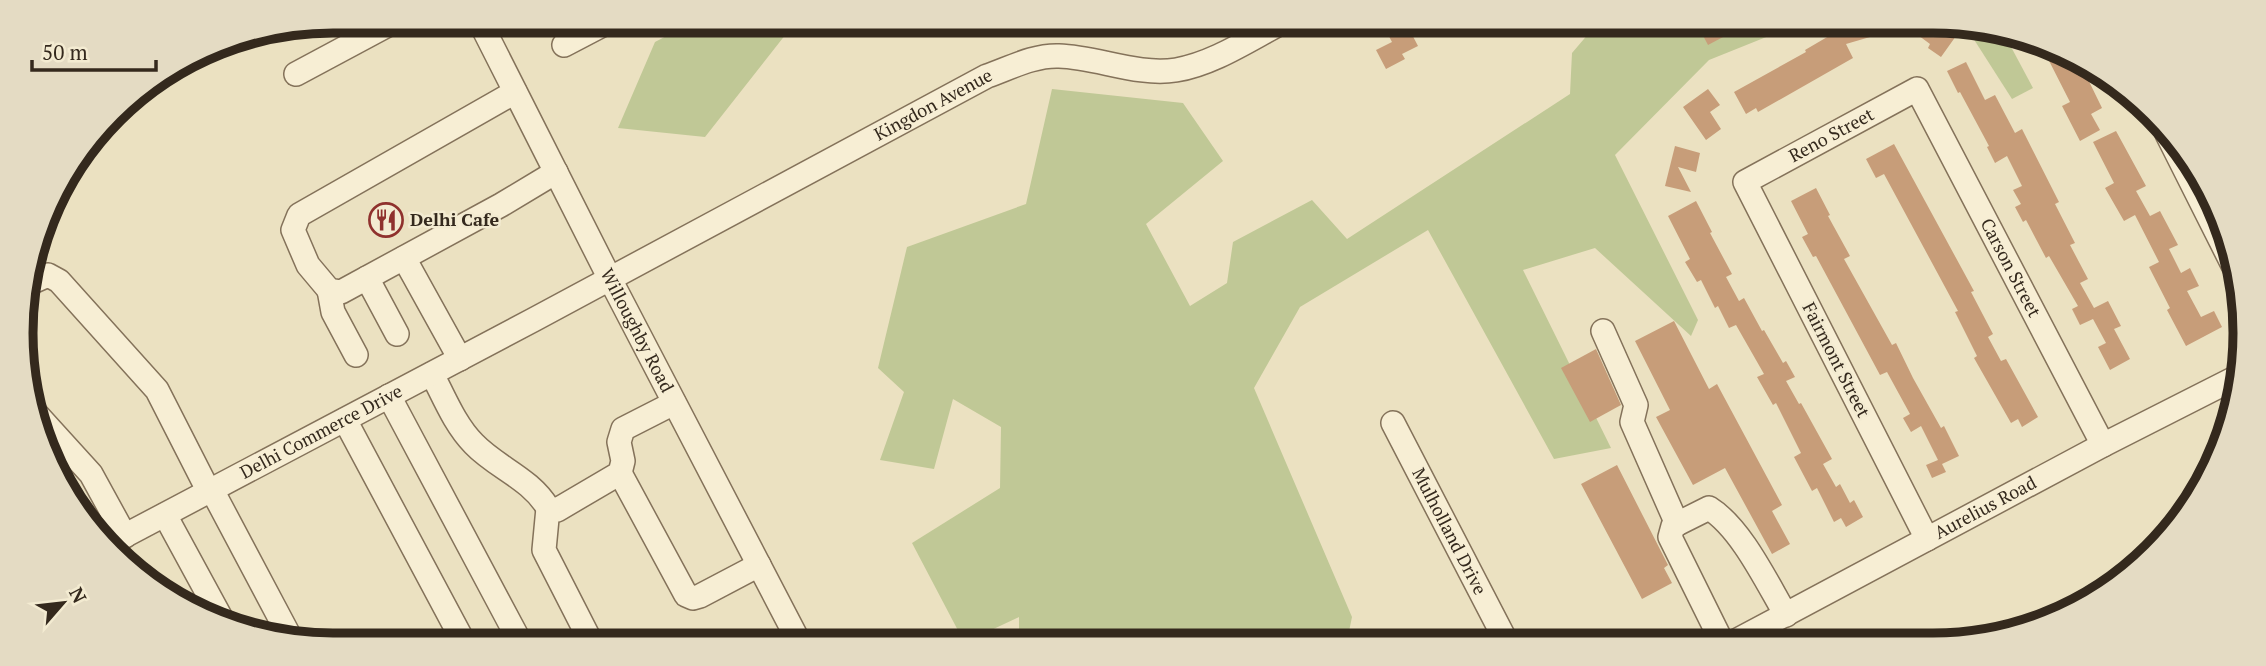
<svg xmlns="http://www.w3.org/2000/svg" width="2266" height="666" font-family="'PT Serif',serif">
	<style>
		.green { fill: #c0c896 }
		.building { fill: #c79d79 }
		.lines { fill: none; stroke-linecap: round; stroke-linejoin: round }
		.minor-casing { stroke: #84725a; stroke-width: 26 }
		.minor { stroke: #f7eed4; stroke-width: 23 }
		.labels { text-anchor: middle; stroke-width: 5; stroke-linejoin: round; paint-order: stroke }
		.street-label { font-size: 18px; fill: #34291d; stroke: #f3ebd1 }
		.poi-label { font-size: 18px; font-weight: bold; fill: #34291d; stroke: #f3ebd1; text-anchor: start }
		.rim { fill: none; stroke: #34291d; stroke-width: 9 }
	</style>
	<rect width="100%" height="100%" fill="#ebe1c1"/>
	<g class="green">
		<polygon points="693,22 806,23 786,34 705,137 618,128 655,42"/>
		<polygon points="1595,26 1794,26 1709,60 1615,155 1698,320 1691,336 1595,248 1523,270 1611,448 1554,459 1428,230 1300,307 1254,388 1352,617 1347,641 1019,641 1019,617 970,640 963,640 912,543 1000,488 1001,427 953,399 934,469 880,460 904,392 878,368 907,247 1026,204 1052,89 1183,103 1223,161 1146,224 1190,306 1227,283 1233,242 1312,200 1347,239 1570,94 1572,53"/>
		<polygon points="1966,27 1993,27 2002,30 2033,88 2012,99"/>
	</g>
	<g class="building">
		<polygon points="1383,25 1407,25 1418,46 1402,54 1405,59 1386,69 1376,50 1392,42"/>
		<polygon points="1698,26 1719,26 1725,36 1708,45"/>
		<polygon points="1846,26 1894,27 1894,30 1846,44 1853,58 1758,112 1756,108 1746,114 1734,92 1806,52 1805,50"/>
		<polygon points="1907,27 1943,27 1956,36 1941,57 1928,48 1930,44"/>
		<polygon points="2042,47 2080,63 2102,108 2091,114 2100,130 2080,141 2062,106 2070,102"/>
		<polygon points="1966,62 1985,100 1995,95 2015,133 2022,129 2059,202 2055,204 2075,243 2070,245 2088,279 2080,283 2094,308 2108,301 2121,326 2114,329 2130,359 2110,370 2098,347 2106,343 2093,319 2080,325 2072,309 2078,306 2049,256 2046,258 2026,220 2023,222 2015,207 2021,204 2013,190 2022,186 2007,156 1995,163 1987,147 1989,146 1960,92 1958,93 1947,71"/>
		<polygon points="1708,89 1720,105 1710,112 1721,129 1706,140 1683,107"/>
		<polygon points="2116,131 2146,186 2136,191 2150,216 2160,211 2178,245 2169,249 2181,273 2190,268 2199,286 2187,291 2201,317 2214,311 2222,327 2186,346 2167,310 2170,308 2149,267 2159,262 2135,215 2124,221 2105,188 2114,183 2093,142"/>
		<polygon points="1894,144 1974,291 1971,292 1993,334 1988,337 2001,361 2006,359 2038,417 2022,427 2018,419 2011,423 1974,358 1977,356 1955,312 1958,311 1884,174 1876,178 1866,159"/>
		<polygon points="1675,146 1700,153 1696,172 1678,167 1691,192 1665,186"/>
		<polygon points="1816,188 1830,215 1828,216 1850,256 1844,259 1892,345 1896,343 1913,378 1941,428 1944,426 1959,456 1942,464 1946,472 1932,478 1926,465 1938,460 1921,426 1911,432 1903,418 1910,414 1887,372 1880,375 1816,256 1813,257 1802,237 1808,234 1791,201"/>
		<polygon points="1696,201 1712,232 1710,233 1732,274 1726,277 1739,301 1744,298 1762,331 1764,330 1783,363 1786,361 1795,377 1786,381 1799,404 1801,403 1832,459 1823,464 1836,487 1840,484 1850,503 1854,500 1863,517 1846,527 1841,518 1834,522 1817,488 1812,491 1794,457 1801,453 1776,403 1773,405 1757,377 1764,374 1736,325 1729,328 1718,306 1715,308 1701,280 1697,282 1685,262 1690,259 1668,216"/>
		<polygon points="1674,321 1709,389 1717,384 1782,505 1772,511 1790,544 1772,554 1725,468 1693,485 1656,417 1670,410 1635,341"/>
		<polygon points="1596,349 1621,405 1590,422 1561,368"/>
		<polygon points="1617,465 1668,565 1664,568 1672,583 1642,599 1581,484"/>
	</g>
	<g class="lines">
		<g class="minor-casing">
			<g id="minor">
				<path id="s1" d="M 480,22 L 610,279 L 798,640"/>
				<polyline points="564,45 608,22"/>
				<polyline points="296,74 395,21"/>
				<polyline points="515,92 299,215 293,230 308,265 329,290 341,292 501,205 556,172"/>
				<polyline points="2167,134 2239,277"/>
				<polyline points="404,258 460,359"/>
				<polyline points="367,278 397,334"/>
				<polyline points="29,285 30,283 48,275 59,281 157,390 209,492"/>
				<polyline points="329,290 333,312 356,355"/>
				<polyline points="1603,331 1636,405 1632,422 1677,524"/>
				<path d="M 432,374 C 444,397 455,425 474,444 C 497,468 530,478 548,508 L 557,510 L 620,473 L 623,461 L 619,442 L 623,429 L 674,403"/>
				<polyline points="389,396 519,640"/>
				<polyline points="31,408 91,474 125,536"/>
				<polyline points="345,420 462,639"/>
				<path id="s2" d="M 1393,423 L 1506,641"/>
				<polyline points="620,473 686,595 693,598 700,596 759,565"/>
				<polyline points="212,490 291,639"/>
				<polyline points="548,508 544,550 590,640"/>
				<polyline points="165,515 221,618"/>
				<path id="s3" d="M 1927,539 L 1745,182 L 1917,89 L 2103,445"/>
				<path id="s4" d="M 109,544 L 535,319 L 987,76 C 1010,68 1034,55 1059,56 C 1097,57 1137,76 1176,70 C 1212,64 1247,41 1279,24"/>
				<path d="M 1722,642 L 1670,537 L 1673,526 L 1709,508 C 1741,528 1766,581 1786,615"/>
				<path id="s5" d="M 1734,642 L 2103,445 L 2239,376"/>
			</g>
		</g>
		<use href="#minor" class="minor"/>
	</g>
	<defs>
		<g id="restaurant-ring" transform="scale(1.75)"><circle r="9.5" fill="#f3ebd1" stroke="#8f312d" stroke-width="1.5"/><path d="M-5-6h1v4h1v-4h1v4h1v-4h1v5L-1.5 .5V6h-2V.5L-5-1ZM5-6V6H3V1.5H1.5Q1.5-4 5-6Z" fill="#8f312d"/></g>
	</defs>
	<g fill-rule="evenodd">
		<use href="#restaurant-ring" x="386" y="220"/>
	</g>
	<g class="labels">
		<g class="street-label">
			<text dy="6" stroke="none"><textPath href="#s4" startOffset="934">Kingdon Avenue</textPath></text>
			<text dy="6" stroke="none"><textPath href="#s3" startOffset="499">Reno Street</textPath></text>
			<text dy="6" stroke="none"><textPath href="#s3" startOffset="798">Carson Street</textPath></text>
			<text dy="6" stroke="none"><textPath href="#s1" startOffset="346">Willoughby Road</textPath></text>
			<text transform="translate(1836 360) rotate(63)" y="6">Fairmont Street</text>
			<text dy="6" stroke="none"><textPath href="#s4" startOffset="240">Delhi Commerce Drive</textPath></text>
			<text dy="6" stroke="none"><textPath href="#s5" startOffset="285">Aurelius Road</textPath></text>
			<text dy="6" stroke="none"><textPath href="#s2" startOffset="122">Mulholland Drive</textPath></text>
		</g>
		<g class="poi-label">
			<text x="410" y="226">Delhi Cafe</text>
		</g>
	</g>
	<path d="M0 0H2266V666H0ZM333 33H1933A300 300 0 0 1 2233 333V333A300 300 0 0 1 1933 633H333A300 300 0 0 1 33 333V333A300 300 0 0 1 333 33Z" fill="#e4dbc3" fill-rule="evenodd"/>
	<path class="rim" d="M333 33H1933A300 300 0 0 1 2233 333V333A300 300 0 0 1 1933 633H333A300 300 0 0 1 33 333V333A300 300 0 0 1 333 33Z"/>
	<g transform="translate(63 603) rotate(62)" stroke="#f3ebd1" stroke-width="5" paint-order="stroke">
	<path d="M0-5L12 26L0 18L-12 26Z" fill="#34291d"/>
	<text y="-10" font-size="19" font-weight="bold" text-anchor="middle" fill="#34291d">N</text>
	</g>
	<path d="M32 60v10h124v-10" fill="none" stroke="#34291d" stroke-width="3.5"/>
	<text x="42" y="60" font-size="21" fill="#34291d" stroke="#f3ebd1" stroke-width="5" paint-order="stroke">50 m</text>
</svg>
